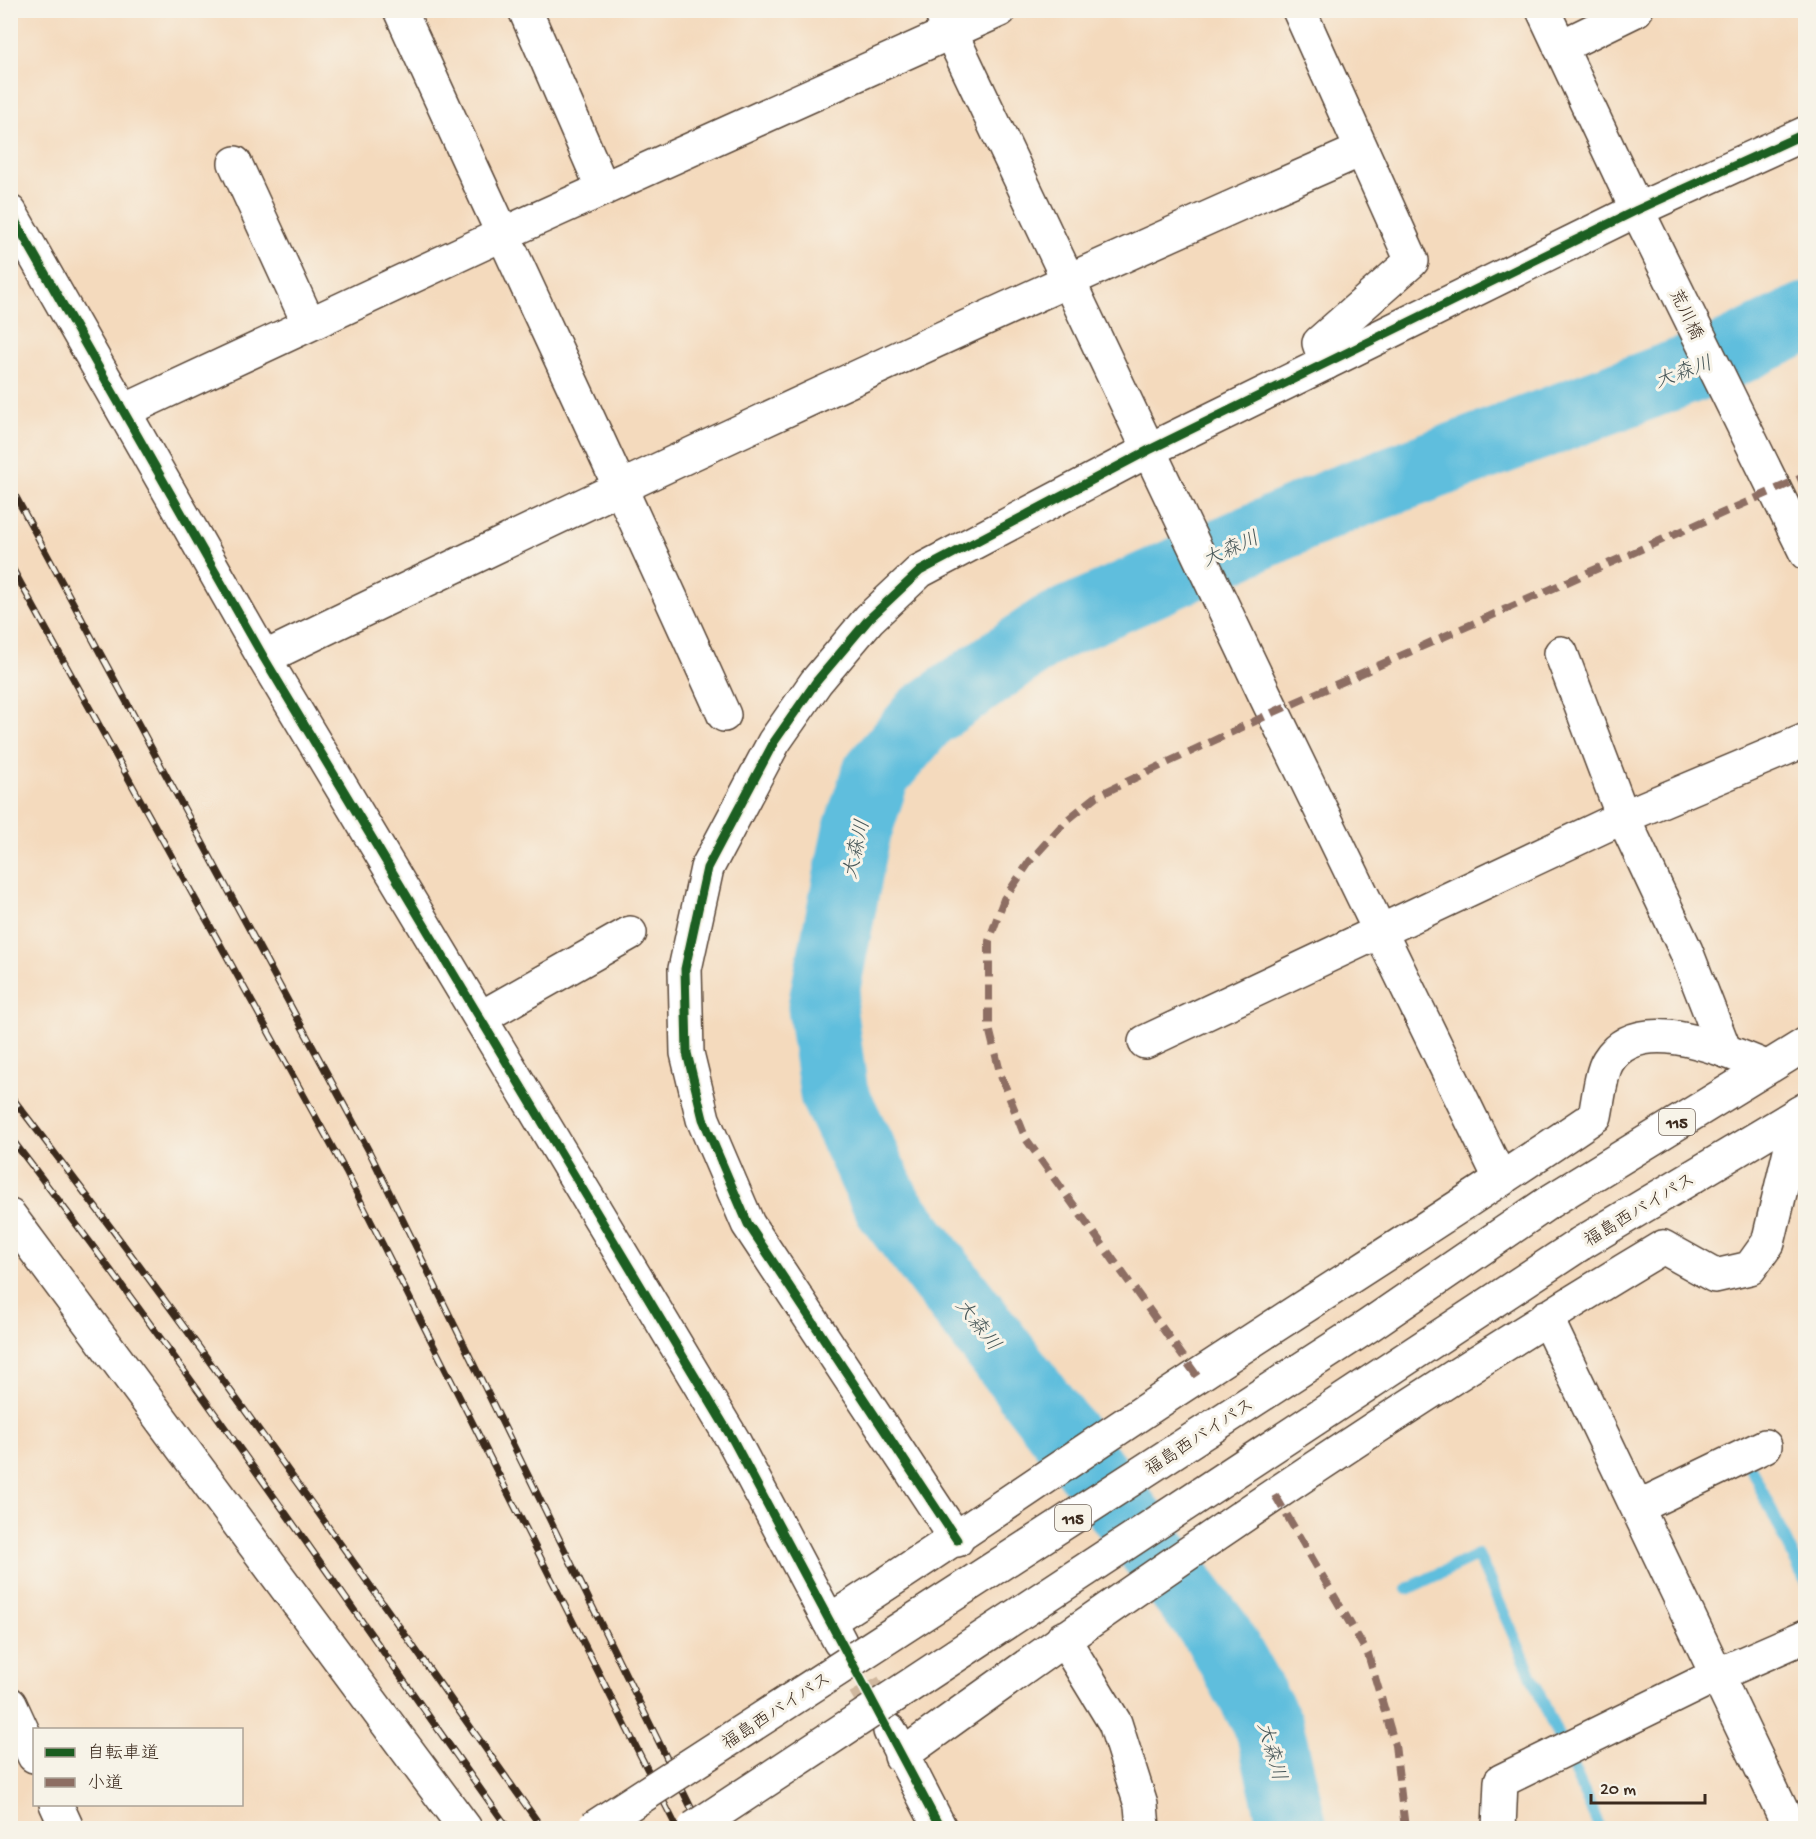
<svg xmlns="http://www.w3.org/2000/svg" width="1816" height="1839" font-family="'Gochi Hand','Klee One',sans-serif">
	<style>
		.lines { fill: none; stroke-linecap: round; stroke-linejoin: round }
		.stream { stroke: #5ebedd; stroke-width: 12 }
		.river { stroke: #5ebedd; stroke-width: 69 }
		.minor-tunnel { stroke: #cfb79d; stroke-width: 33; stroke-dasharray: 33 16; stroke-linecap: butt }
		.minor-casing { stroke: #574436; stroke-width: 36 }
		.secondary-casing { stroke: #574436; stroke-width: 36 }
		.trunk-casing { stroke: #574436; stroke-width: 36 }
		.minor { stroke: #fff; stroke-width: 33 }
		.secondary { stroke: #fff; stroke-width: 33 }
		.trunk { stroke: #fff; stroke-width: 33 }
		.rail-casing { stroke: #3b2a1e; stroke-width: 7 }
		.rail { stroke: #f7f3e8; stroke-width: 4.5; stroke-dasharray: 14; stroke-linecap: butt }
		.trunk-bridge-casing { stroke: #574436; stroke-width: 36; stroke-linecap: butt }
		.trunk-bridge { stroke: #fff; stroke-width: 33 }
		.quiet { stroke: #8d6e63; stroke-width: 8; stroke-dasharray: 15 8; stroke-linecap: butt }
		.cycleway-casing { stroke: #f7f3e8; stroke-width: 13 }
		.cycleway { stroke: #1b5e20; stroke-width: 9 }
		.labels { text-anchor: middle; stroke-width: 6; stroke-linejoin: round; paint-order: stroke }
		.shield { fill: #f7f3e8; stroke: #73665b; stroke-width: 1.5 }
		.shield-label { font-size: 16px; font-weight: bold; fill: #3b2a1e }
		.street-label { font-size: 18px; fill: #3b2a1e; stroke: #f7f3e8 }
		.water-label { font-size: 20px; font-style: italic; fill: #465657; stroke: #f7f3e8 }
	</style>
	<rect width="100%" height="100%" fill="#f7f3e8"/>
	<filter id="ink" filterUnits="userSpaceOnUse"><feTurbulence type="fractalNoise" baseFrequency=".0167" numOctaves="2"/><feDisplacementMap in="SourceGraphic" scale="12" xChannelSelector="R" yChannelSelector="G"/><feConvolveMatrix kernelMatrix="1 2 1 2 8 2 1 2 1" color-interpolation-filters="sRGB"/></filter>
	<filter id="wash" filterUnits="userSpaceOnUse"><feTurbulence type="fractalNoise" baseFrequency=".008" numOctaves="4" result="noise"/><feDisplacementMap in="SourceGraphic" scale="24" xChannelSelector="R" yChannelSelector="G"/><feGaussianBlur stdDeviation="1.35" result="paint"/><feColorMatrix in="noise" values="0 0 0 0 0 0 0 0 0 0 0 0 0 0 0 0 0 1.4 0 .05"/><feComposite in="paint" operator="in"/></filter>
	<g filter="url(#wash)">
		<rect width="100%" height="100%" fill="#f4dabd"/>
		<g class="lines">
			<g class="stream">
				<polyline points="1749,1464 1806,1583"/>
				<polyline points="1407,1589 1478,1555 1562,1745"/>
				<polyline points="1570,1762 1600,1828"/>
			</g>
			<polyline class="river" points="1293,1828 1269,1726 1217,1633 888,1206 834,1094 822,1007 856,835 876,774 926,715 1050,629 1337,501 1728,355 1806,317"/>
		</g>
	</g>
	<g filter="url(#ink)">
		<g class="lines">
			<polyline class="minor-tunnel" points="840,1642 890,1731"/>
			<g class="minor-casing">
				<g id="minor">
					<path d="M 400,10 C 507,246 618,479 724,715"/>
					<polyline points="525,10 603,189"/>
					<polyline points="940,10 1265,695 1501,1180"/>
					<polyline points="1299,10 1412,261 1319,343 1326,363"/>
					<polyline points="1560,47 1636,10"/>
					<polyline points="235,163 309,324"/>
					<polyline points="10,212 264,658 733,1440 840,1642"/>
					<polyline points="124,411 501,235 1000,10"/>
					<polyline points="1561,653 1623,817 1686,951 1725,1051"/>
					<path d="M 264,658 C 627,482 992,312 1361,150"/>
					<polyline points="482,1020 489,1013 630,933"/>
					<polyline points="1145,1042 1623,817 1806,740"/>
					<polyline points="10,1216 465,1828"/>
					<polyline points="1546,1317 1790,1828"/>
					<polyline points="1638,1507 1765,1446"/>
					<polyline points="957,1540 748,1224 703,1119 687,1053 685,969 707,868 774,742 816,682 869,619 920,571 1149,450 1326,363 1637,210 1806,133"/>
					<path d="M 829,1621 C 951,1543 1069,1460 1190,1381 C 1325,1292 1462,1207 1595,1116 C 1598,1102 1601,1072 1608,1061 C 1639,1011 1724,1050 1766,1067"/>
					<polyline points="1063,1638 1115,1723 1141,1805 1143,1828"/>
					<polyline points="10,1704 34,1756"/>
					<polyline points="890,1731 940,1828"/>
					<path d="M 901,1756 C 1148,1577 1401,1404 1663,1247 L 1715,1276 L 1750,1268 L 1768,1243 L 1799,1113"/>
					<polyline points="56,1804 67,1828"/>
					<polyline points="1499,1828 1501,1781 1719,1674 1806,1636"/>
				</g>
			</g>
			<g class="secondary-casing">
				<polyline id="secondary" points="1543,10 1637,210 1806,553"/>
			</g>
			<g class="trunk-casing">
				<g id="trunk">
					<polyline points="1549,1202 1806,1044"/>
					<polyline points="1580,1244 1806,1109"/>
				</g>
			</g>
			<use href="#minor" class="minor"/>
			<use href="#secondary" class="secondary"/>
			<use href="#trunk" class="trunk"/>
			<g class="rail-casing">
				<g id="rail">
					<polyline points="10,486 370,1153 701,1828"/>
					<polyline points="10,564 346,1172 677,1828"/>
					<path d="M 10,1095 C 195,1334 367,1582 542,1828"/>
					<path d="M 10,1137 C 184,1362 343,1597 508,1828"/>
				</g>
			</g>
			<use href="#rail" class="rail"/>
			<g class="trunk-bridge-casing">
				<g id="trunk-bridge">
					<polyline points="593,1828 1368,1326 1549,1202"/>
					<polyline points="694,1828 1580,1244"/>
				</g>
			</g>
			<use href="#trunk-bridge" class="trunk-bridge"/>
			<g class="quiet">
				<polyline points="1197,1376 1026,1139 1001,1076 989,1028 989,941 1004,899 1030,861 1066,821 1097,796 1274,712 1806,476"/>
				<polyline points="1275,1495 1368,1654 1395,1745 1405,1828"/>
			</g>
			<g class="cycleway-casing">
				<g id="cycleway">
					<polyline points="10,212 264,658 733,1440 940,1828"/>
					<polyline points="957,1540 748,1224 703,1119 687,1053 685,969 707,868 774,742 816,682 869,619 920,571 1149,450 1326,363 1637,210 1806,133"/>
				</g>
			</g>
			<use href="#cycleway" class="cycleway"/>
		</g>
	</g>
	<g class="labels">
		<g class="shield">
			<rect x="1659" y="1109" width="36" height="26" rx="4.5"/>
			<rect x="1055" y="1505" width="36" height="26" rx="4.5"/>
		</g>
		<g class="shield-label">
			<text x="1677" y="1128">115</text>
			<text x="1073" y="1524">115</text>
		</g>
		<g class="street-label">
			<text transform="translate(1687 314) rotate(64)" y="6">荒川橋</text>
			<text transform="translate(1639 1209) rotate(-31)" y="6">福島西バイパス</text>
			<text transform="translate(1199 1436) rotate(-33)" y="6">福島西バイパス</text>
			<text transform="translate(776 1710) rotate(-33)" y="6">福島西バイパス</text>
		</g>
		<g class="water-label">
			<text transform="translate(1683 371) rotate(-20)" y="7">大森川</text>
			<text transform="translate(1230 548) rotate(-24)" y="7">大森川</text>
			<text transform="translate(855 849) rotate(-77)" y="7">大森川</text>
			<text transform="translate(979 1324) rotate(52)" y="7">大森川</text>
			<text transform="translate(1273 1751) rotate(74)" y="7">大森川</text>
		</g>
	</g>
	<rect width="1816" height="1839" fill="none" stroke="#f7f3e8" stroke-width="36"/>
	<rect x="33" y="1728" width="210" height="78" fill="#f7f3e8" stroke="#aca397" stroke-width="1.5"/>
	<rect x="45" y="1748" width="30" height="9" fill="#1b5e20" stroke="#aca397" stroke-width="1.5"/>
	<text x="87" y="1758" font-size="18" fill="#3b2a1e">自転車道</text>
	<rect x="45" y="1778" width="30" height="9" fill="#8d6e63" stroke="#aca397" stroke-width="1.5"/>
	<text x="87" y="1788" font-size="18" fill="#3b2a1e">小道</text>
	<path d="M1591 1794v9h114v-9" fill="none" stroke="#3b2a1e" stroke-width="3"/>
	<text x="1600" y="1794" font-size="18" fill="#3b2a1e" stroke="#f7f3e8" stroke-width="4.5" paint-order="stroke">20 m</text>
</svg>
